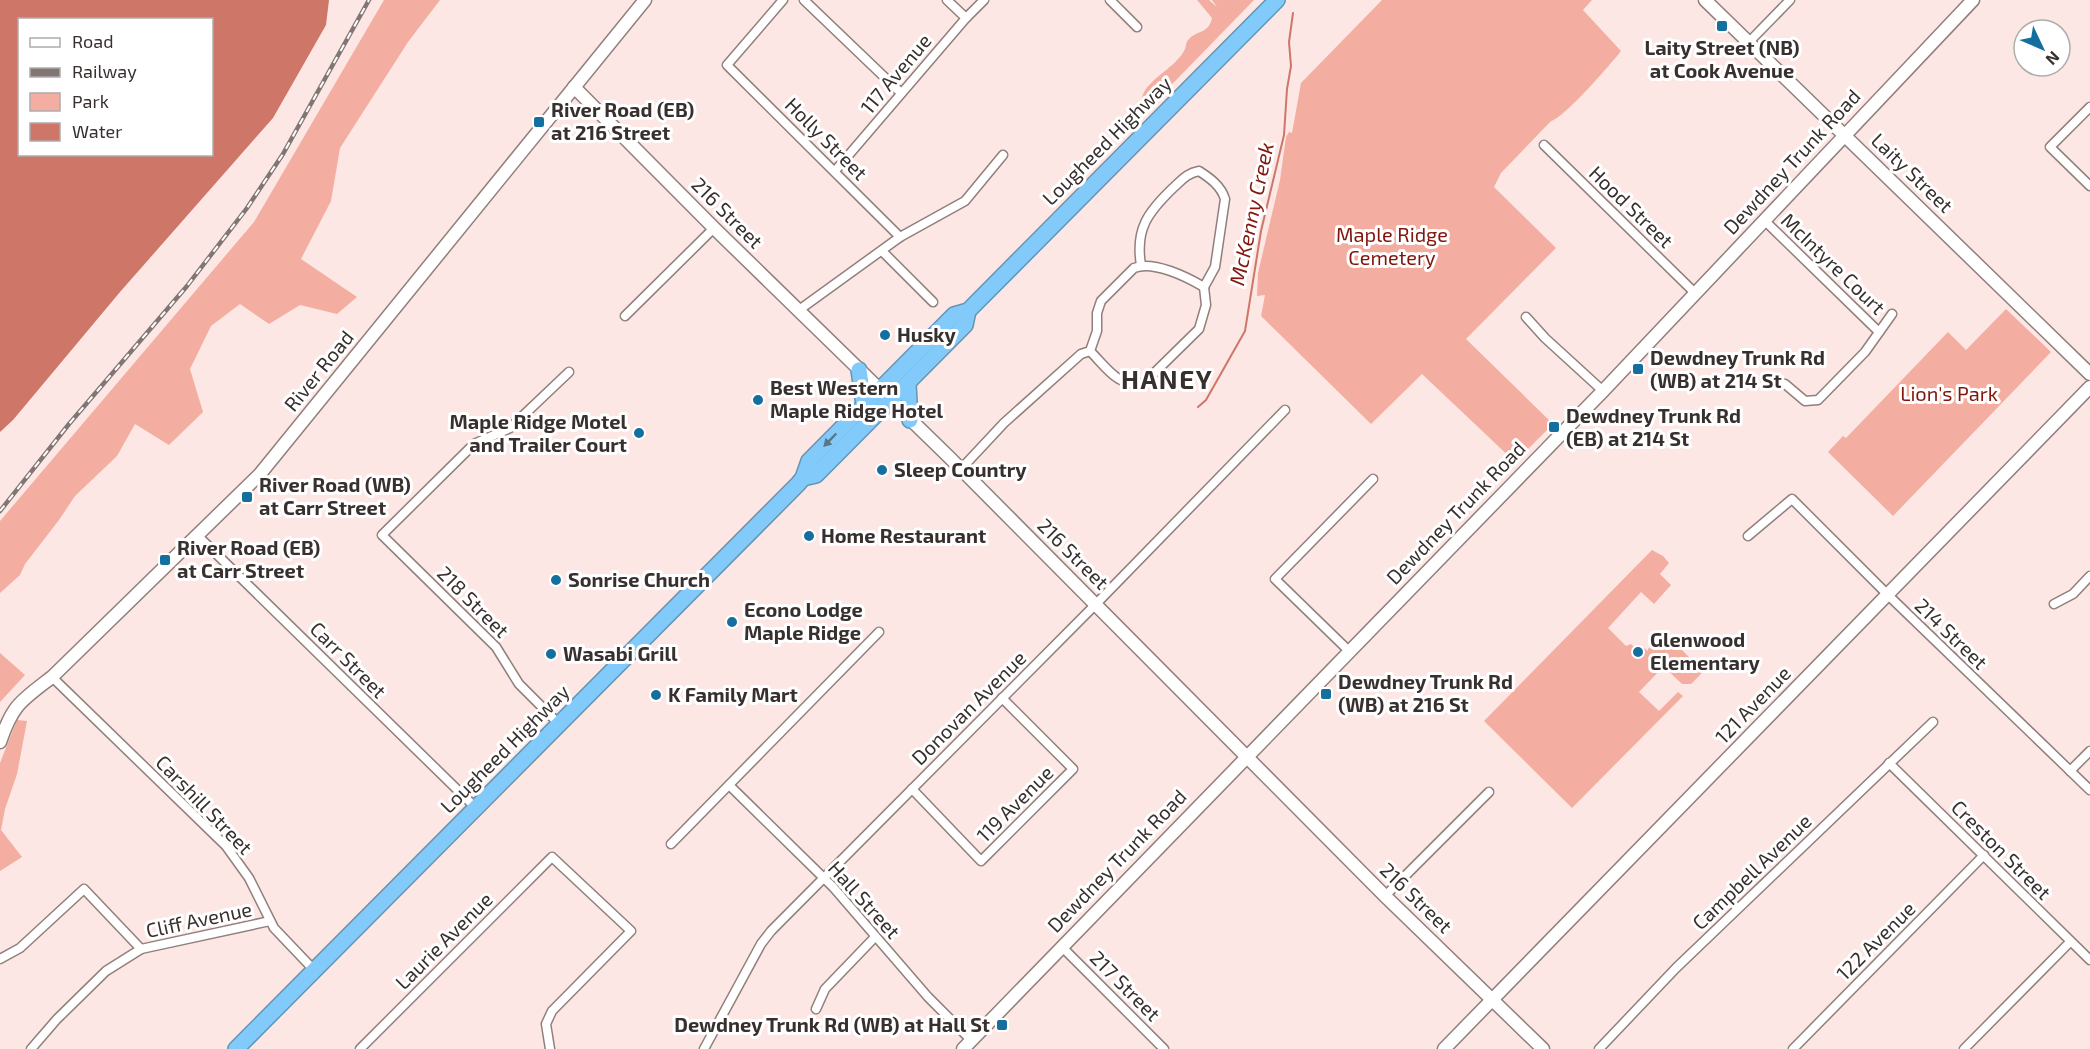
<svg xmlns="http://www.w3.org/2000/svg" width="2090" height="1049" font-family="'Exo 2',sans-serif">
	<style>
		.green { fill: #f4ada1 }
		.water { fill: #ce7668; fill-rule: evenodd }
		.lines { fill: none; stroke-linecap: round; stroke-linejoin: round }
		.stream { stroke: #ce7668; stroke-width: 2 }
		.street-casing { stroke: #917f7c; stroke-width: 11 }
		.secondary-casing { stroke: #917f7c; stroke-width: 15 }
		.highway-casing { stroke: #6794b3; stroke-width: 18 }
		.street { stroke: #fff; stroke-width: 8 }
		.secondary { stroke: #fff; stroke-width: 12 }
		.highway { stroke: #81cafa; stroke-width: 15 }
		.rail-casing { stroke: #827674; stroke-width: 4.5 }
		.rail { stroke: #fff; stroke-width: 2; stroke-dasharray: 7; stroke-linecap: butt }
		.oneway { fill: #58758a }
		.poi-dot { fill: #146f9e; stroke: #fff; stroke-width: 2 }
		.labels { text-anchor: middle; stroke-width: 6; stroke-linejoin: round; paint-order: stroke }
		.poi-label { font-size: 20px; font-weight: bold; fill: #37302e; stroke: #fff; text-anchor: start }
		.street-label { font-size: 20px; fill: #37302e; stroke: #fff }
		.park-label { font-size: 20px; fill: #80150b; stroke: #fff }
		.water-label { font-size: 21px; font-style: italic; fill: #83180f; stroke: #fff }
		.district-label { font-size: 26px; font-weight: bold; letter-spacing: 1.5px; fill: #37302e; stroke: #fff }
	</style>
	<rect width="100%" height="100%" fill="#fce7e4"/>
	<g class="green">
		<polygon points="384,0 440,0 408,42 340,148 331,201 301,259 357,297 337,314 300,305 269,324 240,304 211,326 190,369 203,412 169,445 135,424 117,456 75,496 59,520 25,564 20,575 0,593 0,521 254,222"/>
		<path d="M 1197,0 L 1209,0 L 1217,7 L 1212,0 L 1254,0 L 1144,113 L 1140,106 C 1141,102 1142,96 1144,92 C 1154,76 1175,67 1184,51 C 1187,46 1185,42 1190,38 C 1199,30 1209,33 1212,18 Z"/>
		<path d="M 1382,0 L 1592,0 L 1583,10 L 1621,51 C 1611,64 1563,119 1551,121 L 1501,173 L 1494,187 L 1556,248 L 1466,339 L 1553,424 L 1515,462 L 1422,374 L 1371,424 L 1261,316 L 1265,295 L 1257,296 L 1258,273 L 1280,180 L 1286,137 L 1289,132 L 1292,133 L 1301,83 Z"/>
		<polygon points="2006,309 2051,352 1893,516 1828,452 1843,436 1846,438 1948,332 1966,350"/>
		<polygon points="1652,550 1663,556 1669,563 1660,574 1671,585 1654,604 1641,592 1608,628 1626,646 1631,644 1640,653 1644,648 1648,651 1648,649 1665,632 1703,672 1691,684 1682,684 1662,665 1663,667 1639,692 1659,711 1678,692 1683,696 1572,808 1484,721"/>
		<polygon points="0,653 25,675 0,702"/>
		<polygon points="17,720 27,721 17,774 5,809 1,830 22,857 0,871 0,763"/>
	</g>
	<path class="water" d="M 0,0 L 329,0 L 326,25 L 273,118 L 120,292 L 13,420 L 0,432 ZM 20,20 L 212,20 L 212,154 L 20,154 Z"/>
	<g class="lines">
		<polyline class="stream" points="1198,407 1206,400 1245,331 1261,231 1284,135 1287,89 1291,66 1289,42 1293,13"/>
		<g class="street-casing">
			<g id="street">
				<polyline points="783,0 727,65 900,237"/>
				<polyline points="804,0 901,93"/>
				<polyline points="947,0 966,18"/>
				<polyline points="1110,0 1137,27"/>
				<polyline points="1749,42 1790,0"/>
				<polyline points="2090,107 2050,147 2090,186"/>
				<polyline points="1544,145 1695,293"/>
				<polyline points="835,171 966,18 984,0"/>
				<polyline points="1764,220 1879,332"/>
				<polyline points="882,251 933,302"/>
				<path d="M 1141,265 C 1135,229 1148,212 1173,188 C 1182,180 1187,173 1199,171 C 1210,178 1221,186 1225,199 L 1215,267 L 1204,287"/>
				<polyline points="799,310 900,237 965,201 1003,155"/>
				<polyline points="625,316 714,228"/>
				<polyline points="1526,317 1545,338 1603,391"/>
				<path d="M 1090,351 C 1106,367 1119,389 1144,383 L 1199,329 L 1206,305 L 1204,287"/>
				<polyline points="1767,379 1785,384 1805,401 1818,400 1865,352 1892,314"/>
				<path d="M 961,469 L 1004,423 L 1081,354 L 1090,351 L 1097,331 L 1097,313 L 1101,301 L 1134,268 C 1153,260 1187,277 1204,287"/>
				<polyline points="198,536 476,808"/>
				<polyline points="1748,536 1792,499 1888,595 2090,790"/>
				<polyline points="2054,604 2073,594 2090,576"/>
				<polyline points="1349,651 1275,579 1373,479"/>
				<polyline points="52,677 226,846 249,878 274,928 314,970"/>
				<polyline points="559,724 519,684 496,647 382,535 474,444 510,428 569,372"/>
				<polyline points="1889,763 2090,960"/>
				<polyline points="2070,771 2090,751"/>
				<polyline points="729,785 833,887 928,997 971,1040"/>
				<polyline points="912,789 981,861 1073,769 1002,698"/>
				<polyline points="671,844 879,632"/>
				<polyline points="1385,896 1489,792"/>
				<polyline points="1062,947 1164,1049"/>
				<polyline points="0,959 20,948 84,889 141,949"/>
				<polyline points="816,1009 825,989 875,937"/>
				<polyline points="31,1049 57,1019 106,971 141,949 270,921"/>
				<polyline points="360,1049 552,857 631,931 552,1011 546,1024 550,1049"/>
				<polyline points="704,1049 761,944 771,931 1095,605 1285,410"/>
				<polyline points="1599,1049 1676,968 1933,722"/>
				<polyline points="1793,1049 1984,855"/>
				<polyline points="1964,1049 2070,942"/>
			</g>
		</g>
		<g class="secondary-casing">
			<g id="secondary">
				<polyline points="1705,0 2090,374"/>
				<polyline points="574,87 714,228 949,457 1385,896 1543,1049"/>
				<path d="M 0,742 C 13,704 21,701 52,677 L 260,474 L 645,0"/>
				<polyline points="963,1049 1603,391 1973,0"/>
				<polyline points="1444,1049 2090,387"/>
			</g>
		</g>
		<g class="highway-casing">
			<g id="highway">
				<polyline points="859,370 864,405"/>
				<polyline points="908,384 910,420"/>
				<polyline points="803,478 816,475 965,325 968,311"/>
				<polyline points="236,1049 798,484 803,478 809,461 954,315 968,311 1277,0"/>
			</g>
		</g>
		<use href="#street" class="street"/>
		<use href="#secondary" class="secondary"/>
		<use href="#highway" class="highway"/>
		<g class="rail-casing">
			<polyline id="rail" points="0,511 69,424 187,286 247,208 283,154 369,0"/>
		</g>
		<use href="#rail" class="rail"/>
	</g>
	<defs><path id="oneway-solid" d="M-6-.8H1V-3.2L6.5 0L1 3.2V.8H-6Z" transform="scale(1.5)"/></defs>
	<use class="oneway" href="#oneway-solid" transform="translate(830 440) rotate(134)"/>
	<g class="poi-dot">
		<rect x="1716" y="20" width="12" height="12" rx="3"/>
		<rect x="533" y="116" width="12" height="12" rx="3"/>
		<circle cx="885" cy="335" r="6"/>
		<rect x="1632" y="363" width="12" height="12" rx="3"/>
		<circle cx="758" cy="400" r="6"/>
		<rect x="1548" y="421" width="12" height="12" rx="3"/>
		<circle cx="639" cy="433" r="6"/>
		<circle cx="882" cy="470" r="6"/>
		<rect x="241" y="491" width="12" height="12" rx="3"/>
		<circle cx="809" cy="536" r="6"/>
		<rect x="159" y="554" width="12" height="12" rx="3"/>
		<circle cx="556" cy="580" r="6"/>
		<circle cx="732" cy="622" r="6"/>
		<circle cx="1638" cy="652" r="6"/>
		<circle cx="551" cy="654" r="6"/>
		<rect x="1320" y="688" width="12" height="12" rx="3"/>
		<circle cx="656" cy="695" r="6"/>
		<rect x="996" y="1019" width="12" height="12" rx="3"/>
	</g>
	<g class="labels">
		<g class="poi-label">
			<text x="1722" y="55" text-anchor="middle">Laity Street (NB)<tspan x="1722" dy="23">at Cook Avenue</tspan></text>
			<text x="551" y="117">River Road (EB)<tspan x="551" dy="23">at 216 Street</tspan></text>
			<text x="897" y="342">Husky</text>
			<text x="1650" y="365">Dewdney Trunk Rd<tspan x="1650" dy="23">(WB) at 214 St</tspan></text>
			<text x="770" y="395">Best Western<tspan x="770" dy="23">Maple Ridge Hotel</tspan></text>
			<text x="1566" y="423">Dewdney Trunk Rd<tspan x="1566" dy="23">(EB) at 214 St</tspan></text>
			<text x="627" y="429" text-anchor="end">Maple Ridge Motel<tspan x="627" dy="23">and Trailer Court</tspan></text>
			<text x="894" y="477">Sleep Country</text>
			<text x="259" y="492">River Road (WB)<tspan x="259" dy="23">at Carr Street</tspan></text>
			<text x="821" y="543">Home Restaurant</text>
			<text x="177" y="555">River Road (EB)<tspan x="177" dy="23">at Carr Street</tspan></text>
			<text x="568" y="587">Sonrise Church</text>
			<text x="744" y="617">Econo Lodge<tspan x="744" dy="23">Maple Ridge</tspan></text>
			<text x="1650" y="647">Glenwood<tspan x="1650" dy="23">Elementary</tspan></text>
			<text x="563" y="661">Wasabi Grill</text>
			<text x="1338" y="689">Dewdney Trunk Rd<tspan x="1338" dy="23">(WB) at 216 St</tspan></text>
			<text x="668" y="702">K Family Mart</text>
			<text x="990" y="1032" text-anchor="end">Dewdney Trunk Rd (WB) at Hall St</text>
		</g>
		<g class="street-label">
			<text transform="translate(896 74) rotate(-50)" y="7">117 Avenue</text>
			<text transform="translate(826 139) rotate(45)" y="7">Holly Street</text>
			<text transform="translate(1107 141) rotate(-45)" y="7">Lougheed Highway</text>
			<text transform="translate(1792 162) rotate(-47)" y="7">Dewdney Trunk Road</text>
			<text transform="translate(1912 173) rotate(44)" y="7">Laity Street</text>
			<text transform="translate(1631 207) rotate(44)" y="7">Hood Street</text>
			<text transform="translate(727 213) rotate(45)" y="7">216 Street</text>
			<text transform="translate(1833 264) rotate(44)" y="7">McIntyre Court</text>
			<text transform="translate(319 371) rotate(-51)" y="7">River Road</text>
			<text transform="translate(1456 513) rotate(-46)" y="7">Dewdney Trunk Road</text>
			<text transform="translate(1073 554) rotate(45)" y="7">216 Street</text>
			<text transform="translate(473 602) rotate(45)" y="7">218 Street</text>
			<text transform="translate(1951 634) rotate(44)" y="7">214 Street</text>
			<text transform="translate(348 660) rotate(45)" y="7">Carr Street</text>
			<text transform="translate(1753 705) rotate(-46)" y="7">121 Avenue</text>
			<text transform="translate(969 708) rotate(-45)" y="7">Donovan Avenue</text>
			<text transform="translate(505 749) rotate(-45)" y="7">Lougheed Highway</text>
			<text transform="translate(1015 804) rotate(-45)" y="7">119 Avenue</text>
			<text transform="translate(204 805) rotate(46)" y="7">Carshill Street</text>
			<text transform="translate(2001 850) rotate(45)" y="7">Creston Street</text>
			<text transform="translate(1117 861) rotate(-46)" y="7">Dewdney Trunk Road</text>
			<text transform="translate(1752 872) rotate(-44)" y="7">Campbell Avenue</text>
			<text transform="translate(1416 898) rotate(44)" y="7">216 Street</text>
			<text transform="translate(864 900) rotate(48)" y="7">Hall Street</text>
			<text transform="translate(199 920) rotate(-12)" y="7">Cliff Avenue</text>
			<text transform="translate(444 941) rotate(-45)" y="7">Laurie Avenue</text>
			<text transform="translate(1876 941) rotate(-45)" y="7">122 Avenue</text>
			<text transform="translate(1125 986) rotate(45)" y="7">217 Street</text>
		</g>
		<g class="park-label">
			<text x="1392" y="242">Maple Ridge<tspan x="1392" dy="23">Cemetery</tspan></text>
			<text x="1949" y="401">Lion's Park</text>
		</g>
		<g class="water-label">
			<text transform="translate(1252 214) rotate(-78)" y="7">McKenny Creek</text>
		</g>
		<g class="district-label">
			<text x="1167" y="389">HANEY</text>
		</g>
	</g>
	<rect x="18" y="18" width="195" height="138" fill="#ffffff" stroke="#afacab" stroke-width="1.5"/>
	<rect x="30" y="38" width="30" height="9" fill="#ffffff" stroke="#afacab" stroke-width="1.5"/>
	<text x="72" y="48" font-size="18" fill="#37302e">Road</text>
	<rect x="30" y="68" width="30" height="9" fill="#827674" stroke="#afacab" stroke-width="1.5"/>
	<text x="72" y="78" font-size="18" fill="#37302e">Railway</text>
	<rect x="30" y="93" width="30" height="18" fill="#f4ada1" stroke="#afacab" stroke-width="1.5"/>
	<text x="72" y="108" font-size="18" fill="#37302e">Park</text>
	<rect x="30" y="123" width="30" height="18" fill="#ce7668" stroke="#afacab" stroke-width="1.5"/>
	<text x="72" y="138" font-size="18" fill="#37302e">Water</text>
	<g transform="translate(2042 48) rotate(134)"><circle r="28" fill="#ffffff" stroke="#afacab" stroke-width="1.5"/>
	<path d="M0-4.5L10 22L0 15L-10 22Z" fill="#146f9e"/>
	<text y="-9" font-size="16" font-weight="bold" text-anchor="middle" fill="#37302e">N</text>
	</g>
</svg>
